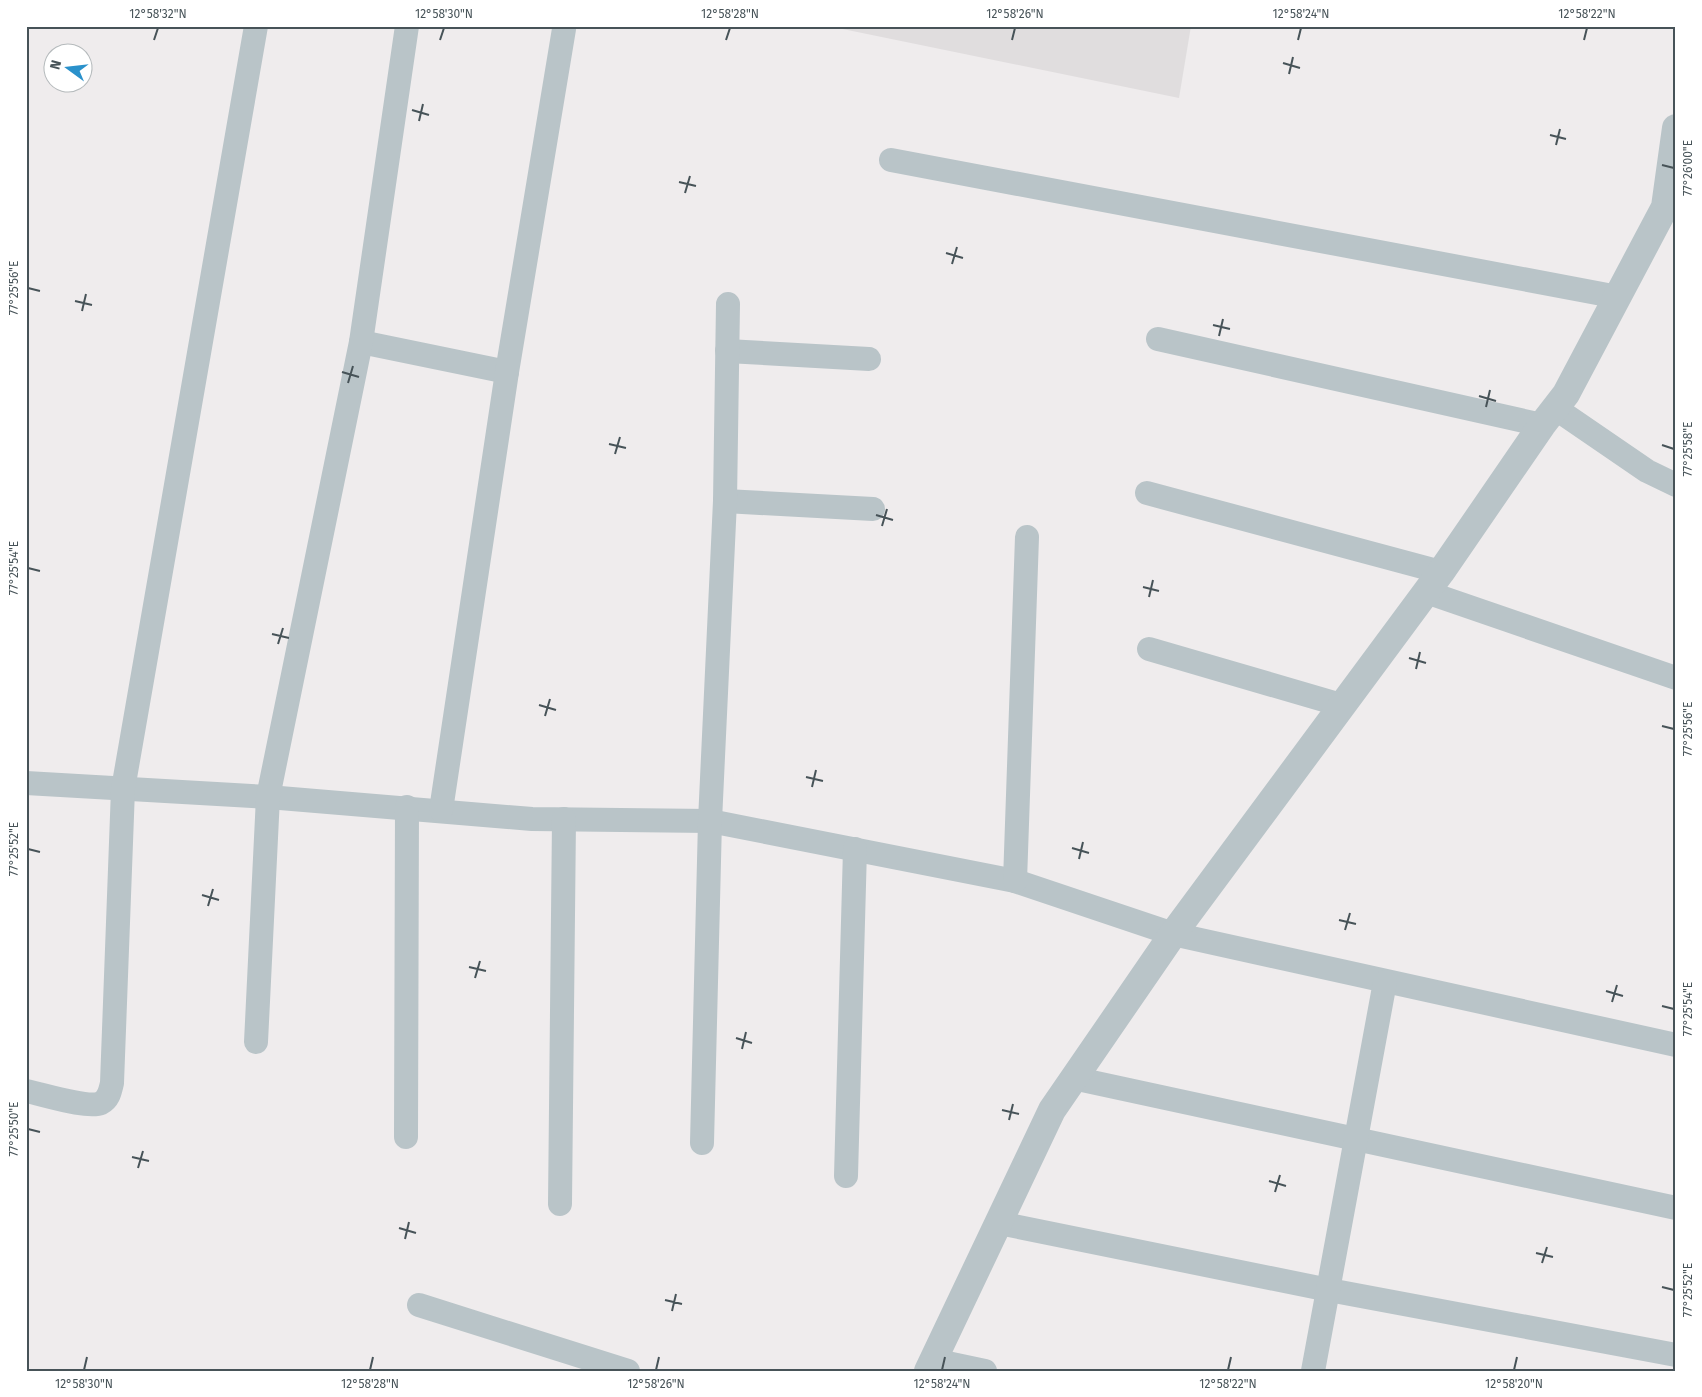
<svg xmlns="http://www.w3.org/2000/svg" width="1702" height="1397" font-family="'Fira Sans',sans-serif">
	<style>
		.education { fill: #e0ddde }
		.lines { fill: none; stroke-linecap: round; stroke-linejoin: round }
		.minor { stroke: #b9c4c8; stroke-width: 24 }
		.tertiary { stroke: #b9c4c8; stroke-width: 28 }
		.ticks { fill: none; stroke: #475358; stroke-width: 2 }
		.neatline { fill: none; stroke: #475358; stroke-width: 2 }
		.ticks-label { font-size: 12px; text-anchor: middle; fill: #475358 }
	</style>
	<rect width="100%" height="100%" fill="#efeced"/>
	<polygon class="education" points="828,26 1191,26 1179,98"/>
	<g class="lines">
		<g class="minor">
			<polyline points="891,160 1618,297"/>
			<polyline points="1158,339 1542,425"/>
			<polyline points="361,342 507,372"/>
			<polyline points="727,351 869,359"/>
			<polyline points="1555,408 1647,471 1676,485"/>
			<polyline points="1147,493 1441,572"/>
			<polyline points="725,501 873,509"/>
			<polyline points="1426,592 1676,678"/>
			<polyline points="1149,649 1341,705"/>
			<polyline points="26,783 268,797 532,819 710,821 1015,881 1173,934 1676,1045"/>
			<polyline points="441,810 507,372 564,29"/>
			<polyline points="1015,881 1027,537"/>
			<polyline points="256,1042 268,797 361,342 407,26"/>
			<polyline points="1073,1078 1676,1208"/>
			<path d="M 26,1091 C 42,1094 88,1109 101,1103 C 109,1099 110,1091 112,1083 L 123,789 L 256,26"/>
			<polyline points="406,1137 407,807"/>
			<polyline points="702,1143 710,821 725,501 728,304"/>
			<polyline points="846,1176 855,849"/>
			<polyline points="560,1204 564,819"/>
			<polyline points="999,1223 1329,1290 1676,1355"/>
			<polyline points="419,1305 628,1371"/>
			<polyline points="933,1360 985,1371"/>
			<polyline points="1313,1371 1385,982"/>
		</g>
		<polyline class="tertiary" points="928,1371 1052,1110 1173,934 1441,572 1542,425 1566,394 1665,207 1676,128"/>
	</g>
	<path class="ticks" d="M 154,40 L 158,28M 440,40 L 444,28M 726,40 L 730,28M 1012,40 L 1015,28M 1298,40 L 1301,28M 1584,40 L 1587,28M 1283,63 L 1300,68M 1289,74 L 1293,57M 412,110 L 429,115M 419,121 L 423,104M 1550,135 L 1566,139M 1556,145 L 1560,129M 1662,165 L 1674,168M 679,182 L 696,186M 685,193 L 690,176M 946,253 L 963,258M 952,264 L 957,247M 28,288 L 40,291M 75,301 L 92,305M 82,311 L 86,294M 1213,325 L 1230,329M 1219,336 L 1223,319M 342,372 L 359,377M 348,383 L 353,366M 1479,396 L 1496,401M 1486,407 L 1490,390M 609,444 L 626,448M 1662,445 L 1674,449M 615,454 L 620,437M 876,515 L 893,520M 882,526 L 887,509M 28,568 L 40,571M 1143,587 L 1159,591M 1149,597 L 1153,580M 272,634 L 289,638M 278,644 L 283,628M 1409,658 L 1426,663M 1416,669 L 1420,652M 539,705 L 556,710M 545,716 L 550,699M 1662,726 L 1674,729M 806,777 L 823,781M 812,787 L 816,770M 1072,848 L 1089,853M 28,849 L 40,852M 1079,859 L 1083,842M 202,895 L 219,900M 208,906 L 213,889M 1339,920 L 1356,924M 1345,930 L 1350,913M 469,967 L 486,971M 475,978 L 480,961M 1606,991 L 1623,996M 1612,1002 L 1617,985M 1662,1006 L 1674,1009M 736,1038 L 752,1043M 742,1049 L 746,1032M 1002,1110 L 1019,1114M 1009,1120 L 1013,1104M 28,1129 L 40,1132M 132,1157 L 149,1161M 138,1168 L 143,1151M 1269,1181 L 1286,1186M 1275,1192 L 1280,1175M 399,1228 L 416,1233M 405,1239 L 409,1222M 1536,1253 L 1553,1257M 1542,1263 L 1547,1247M 1662,1287 L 1674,1290M 665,1300 L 682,1304M 672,1311 L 676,1294M 84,1370 L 87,1357M 370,1370 L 373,1357M 656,1370 L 659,1357M 942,1370 L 945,1357M 1228,1370 L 1231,1357M 1514,1370 L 1517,1357"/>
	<rect width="1702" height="1397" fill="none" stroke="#ffffff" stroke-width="55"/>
	<g transform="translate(68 68) rotate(285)"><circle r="24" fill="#ffffff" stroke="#b5babc"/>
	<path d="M0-4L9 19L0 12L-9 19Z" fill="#2a91cb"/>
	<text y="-8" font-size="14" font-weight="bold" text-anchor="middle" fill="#475358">N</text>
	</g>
	<rect x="28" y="28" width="1646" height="1342" class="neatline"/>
	<g class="ticks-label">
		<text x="158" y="18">12°58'32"N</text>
		<text x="444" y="18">12°58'30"N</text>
		<text x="730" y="18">12°58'28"N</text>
		<text x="1015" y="18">12°58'26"N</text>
		<text x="1301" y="18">12°58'24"N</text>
		<text x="1587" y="18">12°58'22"N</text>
		<text transform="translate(1688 168) rotate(-90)" y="4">77°26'00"E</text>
		<text transform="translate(14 288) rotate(-90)" y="4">77°25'56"E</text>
		<text transform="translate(1688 449) rotate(-90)" y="4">77°25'58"E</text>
		<text transform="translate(14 568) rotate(-90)" y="4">77°25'54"E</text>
		<text transform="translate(1688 729) rotate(-90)" y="4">77°25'56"E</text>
		<text transform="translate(14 849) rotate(-90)" y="4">77°25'52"E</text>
		<text transform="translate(1688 1009) rotate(-90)" y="4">77°25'54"E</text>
		<text transform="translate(14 1129) rotate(-90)" y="4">77°25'50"E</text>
		<text transform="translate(1688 1290) rotate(-90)" y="4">77°25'52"E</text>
		<text x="84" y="1388">12°58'30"N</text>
		<text x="370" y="1388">12°58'28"N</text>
		<text x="656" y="1388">12°58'26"N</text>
		<text x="942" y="1388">12°58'24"N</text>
		<text x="1228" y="1388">12°58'22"N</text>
		<text x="1514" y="1388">12°58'20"N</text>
	</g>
</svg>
